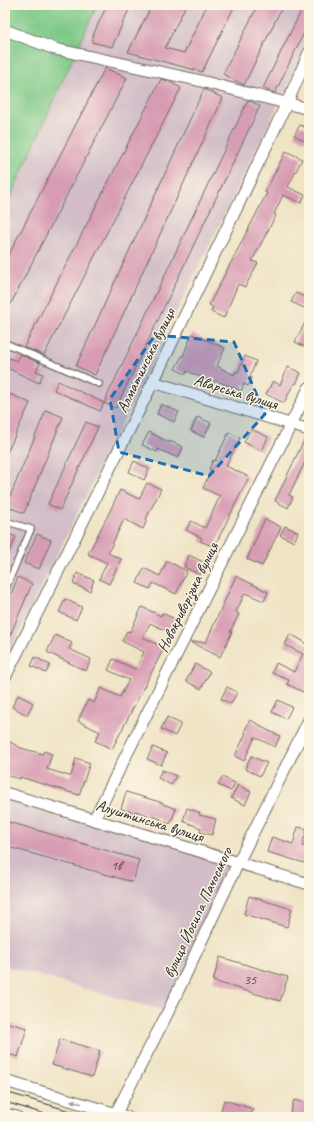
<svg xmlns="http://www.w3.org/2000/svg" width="314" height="1122" font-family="Caveat,sans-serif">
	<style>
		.industrial { fill: #d2bdc8 }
		.green { fill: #7cc886; stroke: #547a58 }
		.building { fill: #d79bb3 }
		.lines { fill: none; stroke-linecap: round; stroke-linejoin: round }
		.service-casing { stroke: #706b61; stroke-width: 8 }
		.minor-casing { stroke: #706b61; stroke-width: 13 }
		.service { stroke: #fff; stroke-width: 5.5 }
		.minor { stroke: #fff; stroke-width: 11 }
		.tram { stroke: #2b2b2b; stroke-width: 1 }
		.oneway { fill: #a0a0a0 }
		.marked { fill: #1f6fb2; fill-opacity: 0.2; stroke: #1f6fb2; stroke-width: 3; stroke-dasharray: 8 5; stroke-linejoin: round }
		.labels { text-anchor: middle; stroke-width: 3; stroke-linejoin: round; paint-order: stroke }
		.number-label { font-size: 14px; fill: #56474d }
		.street-label { font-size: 16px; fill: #2b2b2b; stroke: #fcf5e5 }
	</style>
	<rect width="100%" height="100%" fill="#fcf5e5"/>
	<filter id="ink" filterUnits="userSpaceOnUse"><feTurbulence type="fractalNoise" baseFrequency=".025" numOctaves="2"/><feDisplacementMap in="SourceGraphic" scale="8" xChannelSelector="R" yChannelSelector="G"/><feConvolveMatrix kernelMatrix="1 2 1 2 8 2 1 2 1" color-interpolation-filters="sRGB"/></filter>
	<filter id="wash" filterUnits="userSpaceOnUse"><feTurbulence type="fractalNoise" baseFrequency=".012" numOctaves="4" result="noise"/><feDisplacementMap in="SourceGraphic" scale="16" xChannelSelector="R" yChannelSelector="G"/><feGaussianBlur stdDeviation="0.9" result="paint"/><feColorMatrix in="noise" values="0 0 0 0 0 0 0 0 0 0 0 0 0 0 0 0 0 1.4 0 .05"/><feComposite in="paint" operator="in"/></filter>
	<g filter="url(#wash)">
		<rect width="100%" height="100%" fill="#efe3c4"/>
		<g class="industrial">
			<polygon points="97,5 309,5 309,42 5,661 5,209"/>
			<polygon points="5,793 238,863 168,1012 5,966"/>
		</g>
		<polygon class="green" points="5,5 97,5 5,209"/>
		<g id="blocks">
			<g class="building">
				<polygon points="107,5 131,5 112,47 92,42 93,35"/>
				<polygon points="152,5 186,5 165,48 184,53 207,5 235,5 202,72 128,52"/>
				<polygon points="258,5 283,5 244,85 223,74"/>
				<polygon points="304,5 309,5 309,22 275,93 269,91 263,88"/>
				<polygon points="105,68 127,78 5,315 5,262"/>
				<polygon points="161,79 168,81 181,88 44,355 24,347"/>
				<polygon points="204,89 223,98 95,375 76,366"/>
				<polygon points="248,100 260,106 116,408 104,403"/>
				<polygon points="300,125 309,129 309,133 304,141 294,135"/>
				<polygon points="286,151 302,159 288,187 305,195 301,203 283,195 274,214 276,215 252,261 258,263 245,287 238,284 224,318 211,312 213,307 209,305 267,193 265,192"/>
				<polygon points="296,293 309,299 309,310 291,302"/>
				<polygon points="309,315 309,349 295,342"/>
				<polygon points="192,334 225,348 217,366 234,375 236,371 238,372 245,356 256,361 250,377 252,378 248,386 244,384 241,391 215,380 214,383 187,371 186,374 175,369 182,356 183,356"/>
				<polygon points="20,354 40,363 36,371 43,374 39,383 5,367 5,356 16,361"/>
				<polygon points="288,367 301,373 296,384 294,383 284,403 266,394 273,381 280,385"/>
				<polygon points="58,381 104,403 100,411 54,390"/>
				<polygon points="10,394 30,403 5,457 5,404"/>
				<polygon points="161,404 179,412 174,422 157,414"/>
				<polygon points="46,410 63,417 24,513 6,506"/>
				<polygon points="197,417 211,423 204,437 191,431"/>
				<polygon points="86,422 98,427 60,510 48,504"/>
				<polygon points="251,429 268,437 262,451 244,442"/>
				<polygon points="149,432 170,443 170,441 183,447 178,458 158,449 157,452 142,445"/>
				<polygon points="229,432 240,438 226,466 249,477 214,547 200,541 202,538 186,530 191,521 205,528 220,496 203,488 211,470 209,469 213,460 215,461"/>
				<polygon points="306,436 309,437 309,461 306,460 289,495 293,497 288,508 275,501"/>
				<polygon points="134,461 149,469 144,480 129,472"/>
				<polygon points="147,483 161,489 146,519 147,520 143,529 124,519 108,553 121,559 109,584 99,579 107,563 88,554 107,517 120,490 139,499"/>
				<polygon points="265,519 281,527 262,566 247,559"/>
				<polygon points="285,526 298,532 294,542 280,535"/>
				<polygon points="5,532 16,537 5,562"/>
				<polygon points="37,534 51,540 39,569 24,563"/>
				<polygon points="189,555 205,563 200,575 184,567"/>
				<polygon points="167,561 187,571 176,594 153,583 150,589 137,583 144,568 160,576"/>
				<polygon points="77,573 94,580 90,591 73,584"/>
				<polygon points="236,576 268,592 264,601 245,593 236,612 239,614 230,632 232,632 220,657 190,642 206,642"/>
				<polygon points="18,577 32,584 5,647 5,608"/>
				<polygon points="65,599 82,607 76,620 59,612"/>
				<polygon points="142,607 161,616 162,613 177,620 171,633 150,623 143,637 164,648 112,749 95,741 100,732 78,721 88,700 94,703 101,688 120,697 129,680 108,670 113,659 135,669 136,668 144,652 122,641 127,631 130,632"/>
				<polygon points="290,634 303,641 303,642 308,645 309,643 309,680 303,692 287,684 289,680 272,673 276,663 294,672 303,654 285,645"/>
				<polygon points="55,635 72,643 69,649 91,659 86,671 47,652"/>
				<polygon points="35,657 50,665 46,673 31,666"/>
				<polygon points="195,664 210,672 201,689 186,681"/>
				<polygon points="227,687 237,692 231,704 221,699"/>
				<polygon points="18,695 33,703 27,715 12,707"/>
				<polygon points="278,700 292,707 286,719 272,712"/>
				<polygon points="167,717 181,724 175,736 161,729"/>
				<polygon points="250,720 262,726 261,727 280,736 275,747 255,737 244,761 235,756 246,733 244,732"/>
				<polygon points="5,739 21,748 43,754 44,751 52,754 47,769 69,776 71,776 76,758 90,763 79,795 20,777 20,779 5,775"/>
				<polygon points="153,747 167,753 161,765 147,759"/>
				<polygon points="251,756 267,763 260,776 245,769"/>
				<polygon points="162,770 176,776 171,785 158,778"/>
				<polygon points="222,777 235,783 231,791 218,785"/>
				<polygon points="238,785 251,792 245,805 231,798"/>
				<polygon points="126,792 163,803 163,804 176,809 170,824 160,820 161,819 135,811 135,813 121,809"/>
				<polygon points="187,808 200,813 199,815 216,819 212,835 200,832 201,828 183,821"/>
				<polygon points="9,822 139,860 133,882 5,846 5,835"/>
				<polygon points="298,827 307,829 302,846 309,848 305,863 267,852 272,837 293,844"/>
				<polygon points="249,896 292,909 287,927 244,914"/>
				<polygon points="220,957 288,977 280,1001 213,981"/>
				<polygon points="5,1022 27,1028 18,1057 5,1053"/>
				<polygon points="60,1039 100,1051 92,1077 52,1065"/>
				<polygon points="224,1100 253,1109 250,1117 219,1117"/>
				<polygon points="294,1100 309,1104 309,1117 289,1117"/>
			</g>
		</g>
	</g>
	<g filter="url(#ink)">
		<use href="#blocks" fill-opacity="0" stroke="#706b61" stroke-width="1"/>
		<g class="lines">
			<g class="service-casing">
				<g id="service">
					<polyline points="5,343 99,384"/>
					<polyline points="5,521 31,529 5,590"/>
				</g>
			</g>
			<g class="minor-casing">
				<g id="minor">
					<polyline points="5,30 55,49 197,80 309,109"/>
					<polyline points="153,382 309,430"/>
					<polyline points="5,677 153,382 287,103 309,53"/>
					<polyline points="5,793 309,884"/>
					<polyline points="94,820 309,388"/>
					<polyline points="5,1081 127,1117"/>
					<polyline points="5,1114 17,1117"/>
					<polyline points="114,1117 168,1012 238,863 309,720"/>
				</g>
			</g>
			<use href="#service" class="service"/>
			<use href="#minor" class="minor"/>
			<g class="tram">
				<polyline points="5,1092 91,1117"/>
				<polyline points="5,1102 55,1117"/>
			</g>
		</g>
		<defs><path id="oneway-solid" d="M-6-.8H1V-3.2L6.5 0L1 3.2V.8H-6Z"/></defs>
		<use class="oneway" href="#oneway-solid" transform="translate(76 1102) rotate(-164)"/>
	</g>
	<path class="marked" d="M 155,335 L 234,342 L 265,414 L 209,476 L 119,452 L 110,399 Z"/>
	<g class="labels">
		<g class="number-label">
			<text x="116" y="870">1в</text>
			<text x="250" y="984">35</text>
		</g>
		<g class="street-label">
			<text transform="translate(145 360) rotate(-64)" y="6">Алматинська вулиця</text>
			<text transform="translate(236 391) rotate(17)" y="6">Аварська вулиця</text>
			<text transform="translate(187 597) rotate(-64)" y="6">Новокриворізька вулиця</text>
			<text transform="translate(150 820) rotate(17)" y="6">Алуштинська вулиця</text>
			<text transform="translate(197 912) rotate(-65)" y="6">вулиця Йосипа Пачоського</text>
		</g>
	</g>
	<rect width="314" height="1122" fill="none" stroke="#fcf5e5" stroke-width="20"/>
</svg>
